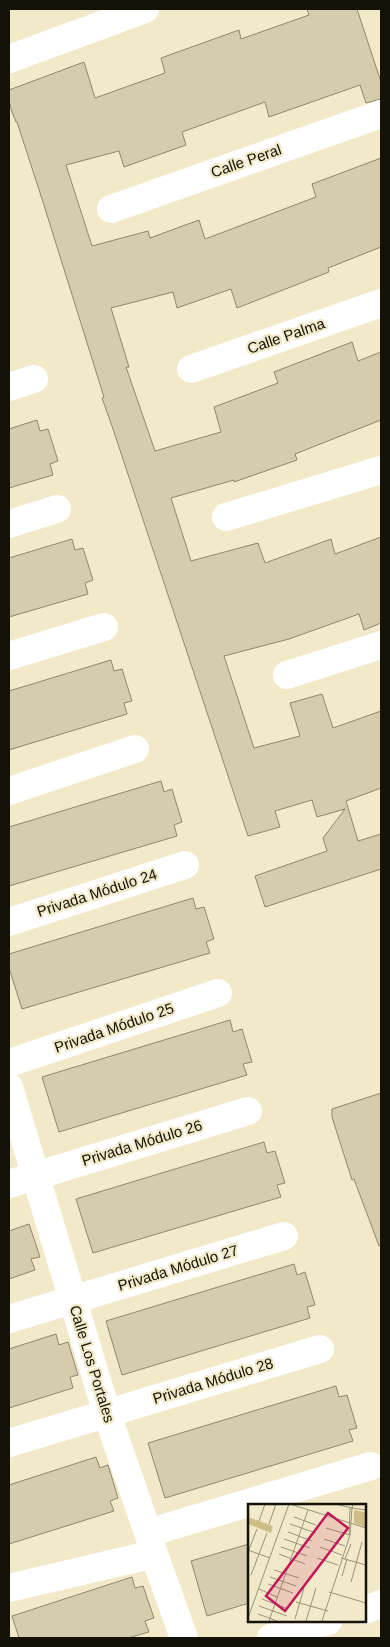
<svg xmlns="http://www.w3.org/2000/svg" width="390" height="1647" font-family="Helvetica,sans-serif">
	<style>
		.building { fill: #d4ccac; stroke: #8f8769 }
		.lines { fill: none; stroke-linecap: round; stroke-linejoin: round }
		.minor { stroke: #fff; stroke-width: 28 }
		.labels { text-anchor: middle; stroke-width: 4.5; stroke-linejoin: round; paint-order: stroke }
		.street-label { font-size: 15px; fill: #141106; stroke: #f2e9c9 }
		.inset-road { fill: none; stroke: #99937b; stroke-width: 1 }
		.view { fill: #c2185b; fill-opacity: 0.15; stroke: #c2185b; stroke-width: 2.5 }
		.inset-edge { fill: none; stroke: #141106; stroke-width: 2.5 }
	</style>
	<rect width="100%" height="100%" fill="#f2e9c9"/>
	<g class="building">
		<polygon points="307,9 357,9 381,82 381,99 366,103 360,85 269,117 265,102 182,132 186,145 124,167 119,151 66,165 92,246 148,231 150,238 199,220 205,239 316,197 312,184 381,158 381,247 328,268 329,272 237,308 231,289 177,308 173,292 111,308 129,367 126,367 155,451 221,432 214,407 278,383 274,372 352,342 358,361 381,352 381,420 295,454 297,460 234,482 234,480 171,498 191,561 258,543 265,563 331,539 335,554 381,537 381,623 364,630 359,614 289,639 224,656 254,748 300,736 290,703 322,694 333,728 381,711 381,788 346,801 358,841 381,834 381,869 265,907 255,876 327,851 323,838 345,809 317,817 312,800 275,811 280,827 248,836 113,429 102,398 104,397 43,202 17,122 16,122 11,109 9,100 9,90 84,62 95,98 165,73 161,58 239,30 241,39 309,15"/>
		<polygon points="37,420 40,431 48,429 58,461 50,464 53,475 9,488 9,429"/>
		<polygon points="72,539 75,550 83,548 93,580 85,583 88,594 9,617 9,558"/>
		<polygon points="111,660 114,671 122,669 132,701 124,703 127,714 9,750 9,691"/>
		<polygon points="161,781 164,792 172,789 182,822 174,825 177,836 9,886 9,827"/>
		<polygon points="193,898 196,909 204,907 214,939 206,942 210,953 22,1009 9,968 9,954"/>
		<polygon points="230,1020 233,1032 242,1029 252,1062 243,1064 247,1075 59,1132 42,1077"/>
		<polygon points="381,1093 381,1246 379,1246 354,1179 352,1180 332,1117 332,1109"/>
		<polygon points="264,1142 267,1153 275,1151 285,1183 277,1185 281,1197 93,1253 76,1199"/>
		<polygon points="29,1224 40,1257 31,1259 35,1270 9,1279 9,1231"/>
		<polygon points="294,1264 297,1275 305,1272 315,1305 307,1307 310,1318 122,1375 106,1321"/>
		<polygon points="56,1334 59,1345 68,1342 78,1375 70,1377 73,1388 9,1408 9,1349"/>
		<polygon points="336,1386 339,1397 347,1395 357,1428 349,1430 353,1441 165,1498 148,1443"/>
		<polygon points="96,1457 100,1468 108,1465 118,1498 110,1501 114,1511 9,1544 9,1485"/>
		<polygon points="249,1544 249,1603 207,1616 191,1561"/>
		<polygon points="132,1577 135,1588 143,1586 154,1618 145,1621 149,1632 128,1638 19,1638 12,1616"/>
	</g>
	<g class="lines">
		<g class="minor">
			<polyline points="9,59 145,9"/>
			<polyline points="111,209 381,114"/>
			<polyline points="191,369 381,303"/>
			<polyline points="9,387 34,379"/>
			<polyline points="226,517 381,470"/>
			<polyline points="9,524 57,509"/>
			<polyline points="9,656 104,627"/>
			<polyline points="287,675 381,645"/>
			<polyline points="9,791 135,749"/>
			<polyline points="9,922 185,865"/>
			<polyline points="9,1063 218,993"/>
			<polyline points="9,1087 107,1414 148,1533 154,1554 184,1638"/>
			<polyline points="9,1184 248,1111"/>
			<polyline points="9,1319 284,1236"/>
			<polyline points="9,1443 320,1349"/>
			<polyline points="148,1533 371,1466"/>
			<polyline points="9,1588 154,1554"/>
			<polyline points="364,1610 381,1604"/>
			<polyline points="271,1638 328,1621"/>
		</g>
	</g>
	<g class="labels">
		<g class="street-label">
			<text transform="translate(246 161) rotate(-19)" y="5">Calle Peral</text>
			<text transform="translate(286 336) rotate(-19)" y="5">Calle Palma</text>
			<text transform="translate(97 893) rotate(-18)" y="5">Privada Módulo 24</text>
			<text transform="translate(114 1028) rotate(-19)" y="5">Privada Módulo 25</text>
			<text transform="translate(142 1143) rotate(-17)" y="5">Privada Módulo 26</text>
			<text transform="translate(178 1268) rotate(-17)" y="5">Privada Módulo 27</text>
			<text transform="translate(92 1364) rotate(73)" y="5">Calle Los Portales</text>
			<text transform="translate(213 1381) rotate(-17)" y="5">Privada Módulo 28</text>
		</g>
	</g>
	<g transform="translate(248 1504)">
		<rect width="118" height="118" fill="#f2e9c9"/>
		<path d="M 106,6 L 117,8 L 117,23 L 106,19 ZM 0,13 L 25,22 L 23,29 L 0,20 Z" fill="#cebd84"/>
		<path class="inset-road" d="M 42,0 L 118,24M 87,0 L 104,4 L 105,0M 46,13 L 68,21M 11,17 L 17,0M 21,20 L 28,0M 42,20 L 68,29M 78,24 L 102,31M 40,28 L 64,37M 101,31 L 102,4M 36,35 L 62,44M 76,35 L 97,42M 33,43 L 59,52M 72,43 L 94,51M 0,46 L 22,54M 0,48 L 9,25M 31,50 L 57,60M 69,54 L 90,61M 93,54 L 118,61M 97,55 L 103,40M 26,66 L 51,74M 3,71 L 19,29M 94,72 L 99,55M 22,73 L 48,82M 103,78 L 114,38M 20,80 L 45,89M 11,85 L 29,93M 81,88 L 118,99M 14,95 L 40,105M 48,98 L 80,107M 11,102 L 39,112M 10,110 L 29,117M 0,114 L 41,0M 47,115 L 56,84M 21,117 L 60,6M 58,117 L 68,84M 74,117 L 102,31 L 104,4 L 118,6"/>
		<path class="view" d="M 80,9 L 100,24 L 37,107 L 18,92 Z"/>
		<rect width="118" height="118" class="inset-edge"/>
	</g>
	<rect width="390" height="1647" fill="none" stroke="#141106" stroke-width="20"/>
</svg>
